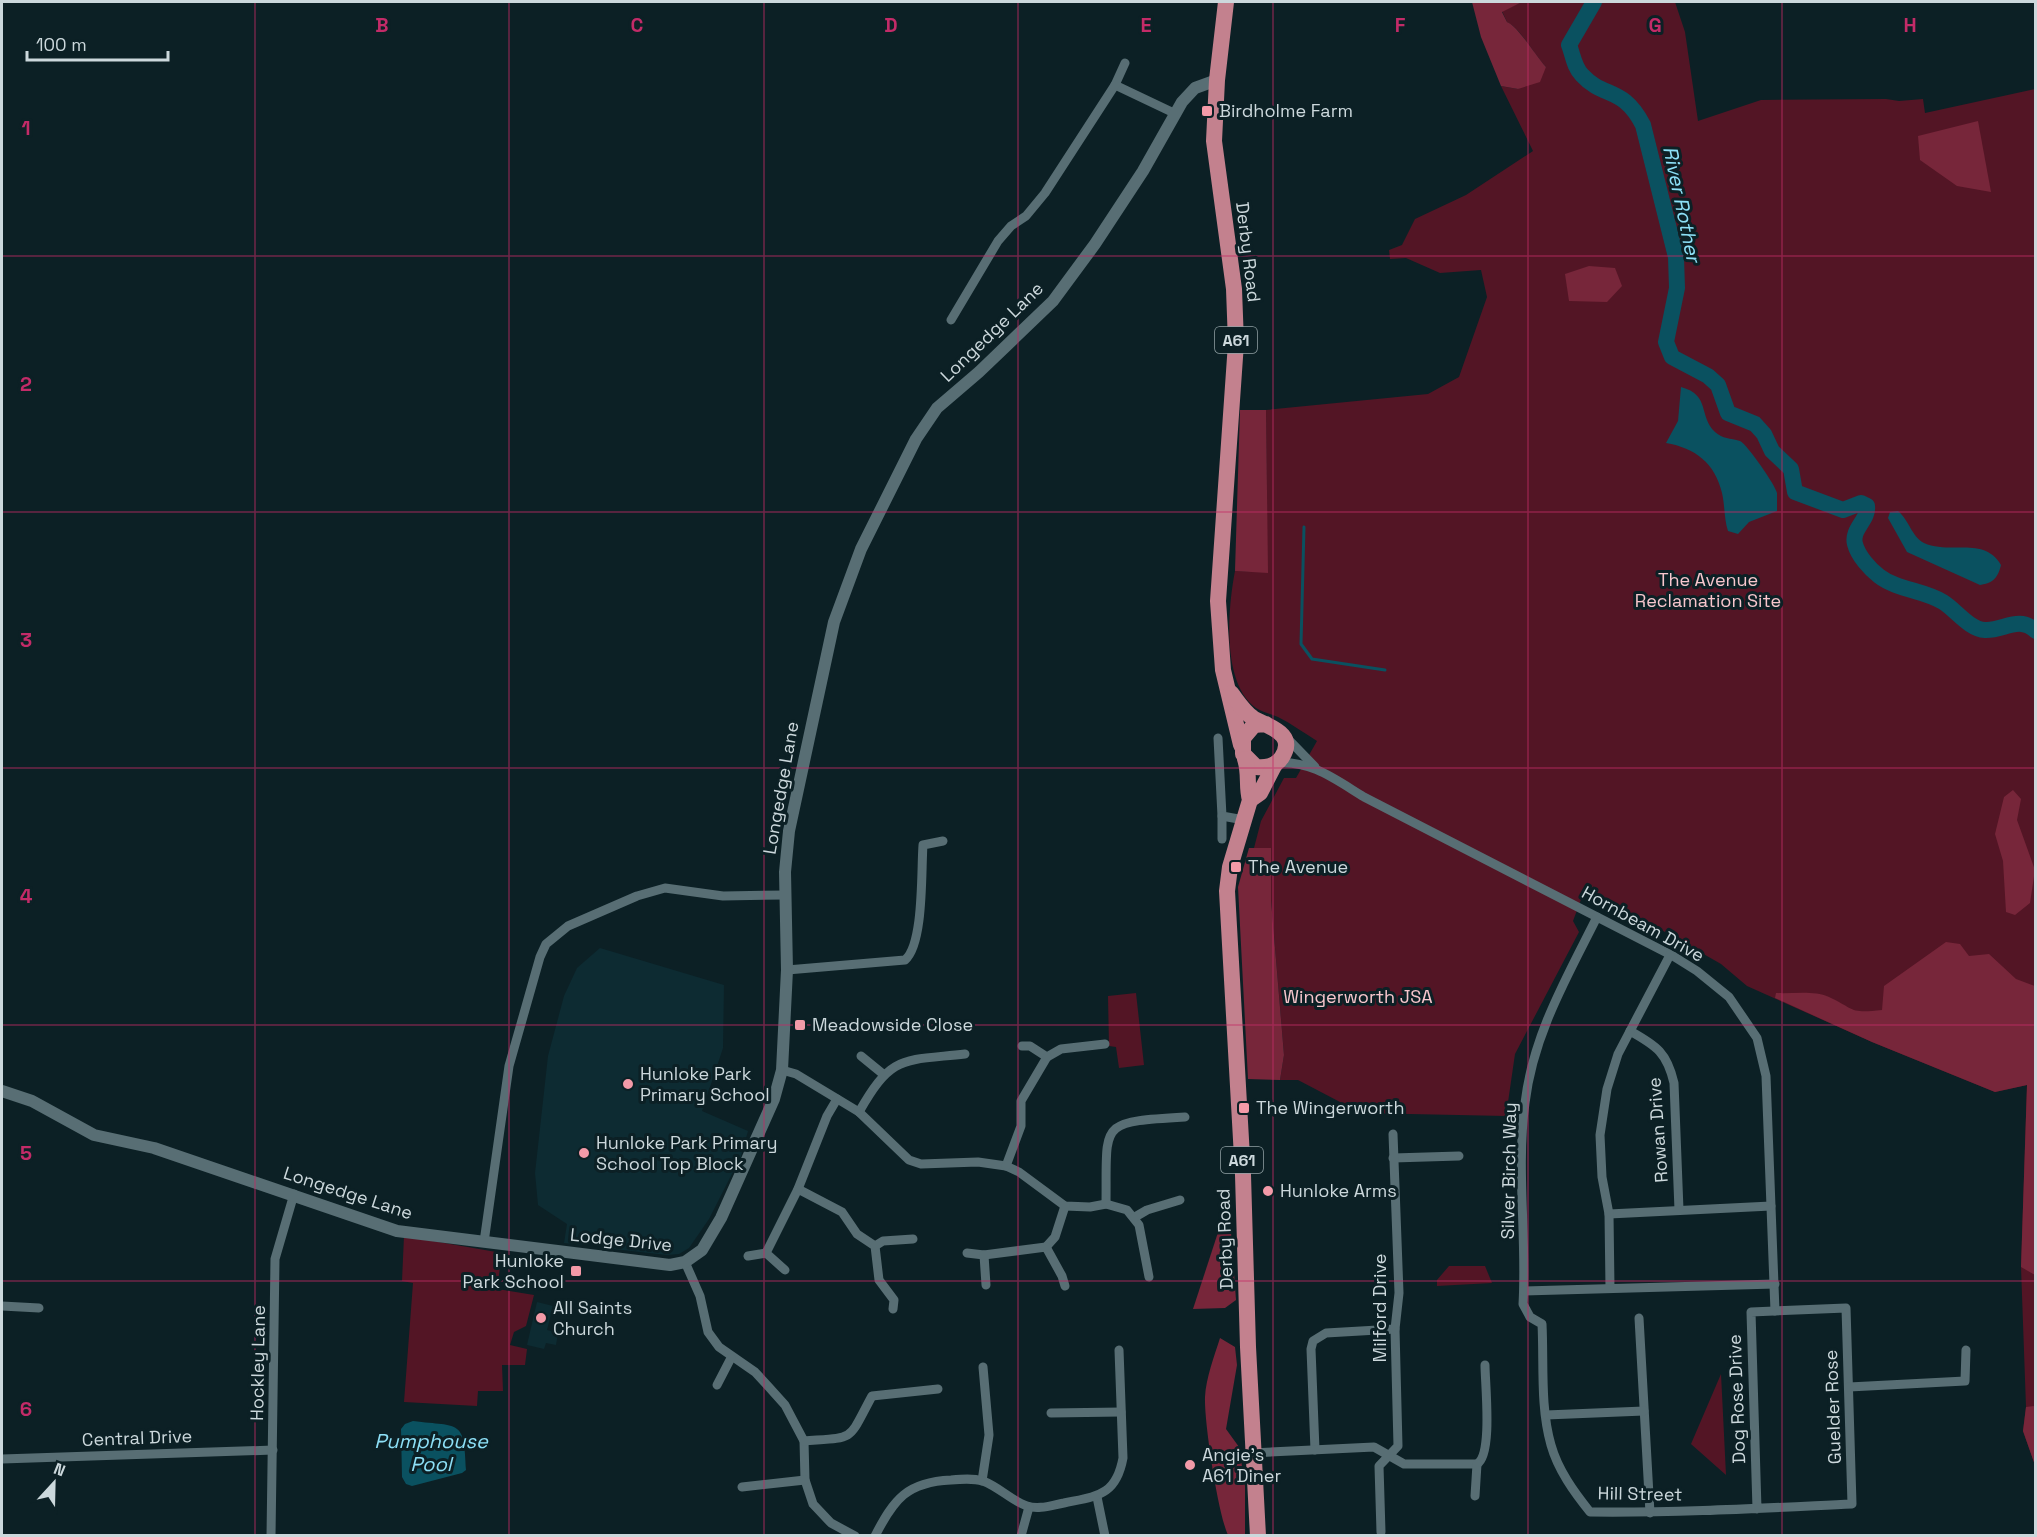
<svg xmlns="http://www.w3.org/2000/svg" width="2037" height="1537" font-family="'Space Grotesk',sans-serif">
	<style>
		.built { fill: #0d2b32 }
		.green { fill: #531525 }
		.forest { fill: #77263a }
		.water { fill: #0a5160 }
		.lines { fill: none; stroke-linecap: round; stroke-linejoin: round }
		.stream { stroke: #0a5160; stroke-width: 3 }
		.river { stroke: #0a5160; stroke-width: 16 }
		.minor { stroke: #586e74; stroke-width: 9 }
		.tertiary { stroke: #586e74; stroke-width: 12 }
		.trunk { stroke: #c3818e; stroke-width: 16 }
		.grid { fill: none; stroke: #c32b68; stroke-width: 1.5; stroke-opacity: 0.55 }
		.poi-dot { fill: #f39aa8; stroke: #0c2025; stroke-width: 2 }
		.labels { text-anchor: middle; stroke-width: 6; stroke-linejoin: round; paint-order: stroke }
		.shield { fill: #0c2025; stroke: #92a1a5; stroke-width: 1.5 }
		.shield-label { font-size: 16px; font-weight: bold; fill: #ccd8dc }
		.poi-label { font-size: 18px; fill: #ccd8dc; stroke: #0c2025; text-anchor: start }
		.street-label { font-size: 18px; fill: #ccd8dc; stroke: #0c2025 }
		.park-label { font-size: 18px; fill: #f8c6cd; stroke: #0c2025 }
		.water-label { font-size: 20px; font-style: italic; fill: #8de0f7; stroke: #0c2025 }
		.grid-label { font-size: 20px; text-anchor: middle; font-weight: bold; fill: #c32b68; stroke: #0c2025; stroke-width: 6; stroke-linejoin: round; paint-order: stroke }
	</style>
	<rect width="100%" height="100%" fill="#0c2025"/>
	<g class="built">
		<polygon points="600,948 724,985 723,1048 702,1111 748,1131 741,1156 709,1219 689,1248 679,1254 667,1255 614,1249 603,1236 585,1245 564,1243 567,1224 538,1205 535,1173 548,1056 564,996 577,968"/>
		<polygon points="537,1302 553,1306 547,1330 558,1333 556,1345 546,1343 544,1349 527,1345"/>
	</g>
	<g class="green">
		<path d="M 1522,2 L 1675,2 L 1685,32 L 1698,121 L 1761,100 L 1886,99 L 1899,101 L 1923,99 L 1925,113 L 2035,89 L 2035,1465 L 2023,1431 L 2026,1407 L 2021,1267 L 2027,1085 L 1995,1092 L 1872,1042 L 1747,986 L 1721,964 L 1644,920 L 1583,894 L 1573,921 L 1579,932 L 1515,1054 L 1506,1116 L 1361,1113 L 1298,1080 L 1280,1080 L 1284,1055 L 1271,900 L 1271,848 L 1254,848 L 1261,821 L 1284,778 L 1296,778 L 1317,741 C 1304,733 1292,724 1278,717 C 1271,714 1262,712 1256,708 C 1221,683 1228,607 1235,571 L 1267,572 L 1266,410 L 1428,394 L 1459,377 L 1487,297 L 1481,270 L 1440,273 L 1406,258 L 1390,259 L 1389,250 L 1402,245 L 1415,219 L 1466,195 L 1533,151 L 1501,86 L 1518,89 L 1546,67 C 1535,55 1519,27 1507,22 L 1502,11 Z"/>
		<polygon points="1136,993 1144,1065 1119,1068 1116,1047 1109,1046 1108,996"/>
		<polygon points="404,1236 502,1253 497,1289 534,1295 526,1326 514,1332 510,1345 527,1349 525,1365 502,1365 503,1391 478,1391 477,1406 404,1402 413,1283 402,1281"/>
		<polygon points="1449,1266 1485,1266 1492,1283 1437,1286 1437,1280"/>
		<polygon points="1721,1374 1726,1475 1691,1444"/>
	</g>
	<g class="forest">
		<path d="M 1472,2 L 1522,2 L 1502,12 L 1507,22 C 1518,26 1535,55 1546,67 L 1540,82 L 1518,89 L 1501,86 L 1481,37 Z"/>
		<polygon points="1978,121 1991,192 1957,186 1920,160 1918,136"/>
		<polygon points="1589,266 1615,268 1622,286 1607,302 1569,301 1565,274"/>
		<polygon points="1240,410 1266,410 1268,573 1235,571"/>
		<polygon points="2013,790 2021,799 2017,820 2035,870 2030,903 2015,915 2006,912 2003,861 1995,834 2004,797"/>
		<polygon points="1249,848 1271,848 1271,900 1284,1055 1280,1080 1248,1079 1238,887"/>
		<path d="M 1946,942 L 1960,944 L 1969,956 L 1989,954 L 2016,979 L 2035,986 L 2035,1275 L 2021,1267 L 2027,1085 L 1995,1092 L 1872,1042 L 1775,998 L 1776,993 C 1793,994 1813,990 1829,997 C 1855,1009 1849,1014 1882,1010 L 1884,986 Z"/>
		<polygon points="1225,1211 1230,1219 1236,1300 1225,1308 1193,1309"/>
		<path d="M 1220,1338 L 1235,1347 L 1237,1365 L 1226,1429 L 1239,1447 L 1245,1486 L 1245,1535 L 1228,1535 C 1218,1514 1204,1422 1205,1397 C 1206,1378 1214,1357 1220,1338 Z"/>
		<polygon points="2035,1406 2036,1406 2035,1465 2023,1431 2026,1407"/>
	</g>
	<g class="water">
		<path d="M 1681,387 C 1711,395 1698,416 1715,432 C 1723,439 1730,438 1740,441 C 1747,444 1776,486 1777,493 C 1777,498 1777,505 1777,511 L 1749,522 L 1738,534 L 1728,531 C 1724,519 1725,506 1722,493 C 1715,463 1695,448 1666,443 L 1678,421 Z"/>
		<path d="M 1898,511 C 1909,520 1912,537 1924,543 C 1951,555 1984,536 2001,565 C 1998,577 1994,583 1980,585 L 1907,552 L 1888,518 L 1890,512 Z"/>
		<path d="M 413,1421 C 461,1427 464,1419 466,1470 L 462,1473 L 412,1486 L 406,1484 L 402,1477 L 401,1429 L 405,1424 Z"/>
	</g>
	<g class="lines">
		<polyline class="stream" points="1304,527 1301,644 1312,659 1385,670"/>
		<path class="river" d="M 1594,2 L 1569,45 C 1573,55 1574,67 1582,75 C 1604,99 1623,86 1643,125 L 1676,257 L 1677,288 L 1666,342 L 1672,357 L 1708,376 L 1718,385 L 1728,413 L 1755,424 L 1764,434 L 1772,451 L 1791,469 L 1795,492 L 1843,510 L 1861,503 L 1867,506 C 1869,520 1851,529 1855,544 C 1858,556 1870,569 1879,576 C 1897,590 1924,590 1943,602 C 1956,610 1969,629 1985,630 C 2004,631 2018,615 2036,631"/>
		<g class="minor">
			<polyline points="1115,85 1176,114"/>
			<polyline points="951,320 998,241 1011,226 1026,216 1045,193 1115,85 1125,63"/>
			<polyline points="1285,736 1315,767"/>
			<polyline points="1218,738 1222,816 1244,820"/>
			<path d="M 1277,763 C 1311,760 1336,780 1364,797 L 1673,956 L 1697,971 L 1729,997 L 1757,1038 L 1766,1076 L 1775,1311"/>
			<polyline points="1222,839 1222,816"/>
			<path d="M 1597,917 C 1567,977 1533,1035 1525,1103 C 1516,1169 1527,1238 1523,1304 L 1530,1317 L 1542,1324 C 1544,1363 1540,1407 1551,1445 C 1558,1470 1574,1492 1590,1512 C 1678,1513 1765,1508 1852,1504 L 1846,1308 L 1751,1312 L 1757,1509"/>
			<path d="M 787,970 L 905,960 C 924,944 921,871 923,845 L 943,841"/>
			<path d="M 1630,1031 C 1657,1046 1667,1053 1674,1083 L 1679,1210"/>
			<polyline points="1022,1046 1030,1046 1047,1057 1061,1049 1105,1044"/>
			<polyline points="861,1056 883,1074"/>
			<polyline points="782,1070 796,1074 859,1112 909,1160 921,1164 978,1162 1006,1166 1019,1172 1065,1206 1090,1207 1106,1204 1127,1210 1139,1225 1149,1277"/>
			<path d="M 859,1112 C 892,1054 902,1061 965,1054"/>
			<polyline points="1393,1158 1459,1156"/>
			<polyline points="1006,1166 1021,1126 1021,1101 1047,1057"/>
			<polyline points="798,1189 842,1212 857,1234 875,1246 879,1280 894,1300 893,1309"/>
			<path d="M 1106,1204 C 1107,1122 1097,1122 1185,1117"/>
			<polyline points="1609,1214 1771,1206"/>
			<polyline points="1135,1217 1147,1210 1180,1200"/>
			<polyline points="484,1242 509,1066 540,957 546,944 568,926 637,896 665,888 723,896 785,895"/>
			<polyline points="875,1246 883,1241 913,1239"/>
			<polyline points="1046,1247 1055,1237 1065,1206"/>
			<polyline points="967,1253 984,1255"/>
			<polyline points="748,1256 766,1253"/>
			<polyline points="685,1262 700,1296 708,1332 719,1347 755,1372 767,1385 785,1405 804,1441 805,1480 813,1504 831,1523 855,1536"/>
			<polyline points="785,1270 766,1253 798,1189 827,1116 837,1099"/>
			<polyline points="986,1285 984,1255 1046,1247 1062,1276 1065,1286"/>
			<polyline points="1610,1288 1609,1214 1602,1177 1600,1135 1607,1089 1618,1054 1670,955"/>
			<polyline points="1524,1291 1775,1284"/>
			<polyline points="2,1306 39,1308"/>
			<polyline points="1639,1318 1650,1513"/>
			<polyline points="717,1385 731,1358"/>
			<polyline points="1849,1387 1965,1381 1966,1350"/>
			<polyline points="1051,1413 1121,1412"/>
			<polyline points="1546,1415 1644,1411"/>
			<path d="M 804,1441 C 857,1437 847,1442 872,1396 L 938,1389"/>
			<polyline points="1315,1450 1311,1349 1313,1341 1326,1333 1395,1329"/>
			<path d="M 1252,1453 L 1374,1447 L 1404,1464 L 1477,1464 C 1493,1455 1485,1384 1485,1365"/>
			<polyline points="2,1459 273,1450"/>
			<polyline points="982,1481 989,1435 983,1367"/>
			<polyline points="742,1487 805,1480"/>
			<polyline points="1475,1496 1477,1464"/>
			<polyline points="1097,1497 1105,1536"/>
			<polyline points="1381,1532 1379,1466 1398,1446 1395,1329 1399,1293 1393,1134"/>
			<polyline points="271,1536 275,1259 294,1194"/>
			<path d="M 875,1536 C 894,1499 907,1482 951,1480 C 962,1479 973,1478 983,1481 C 999,1487 1012,1501 1027,1506 C 1039,1510 1052,1505 1064,1503 C 1097,1496 1116,1496 1123,1458 L 1119,1350"/>
			<polyline points="1021,1536 1029,1507"/>
		</g>
		<polyline class="tertiary" points="2,1091 32,1101 94,1135 154,1148 397,1231 670,1265 685,1262 702,1250 721,1218 774,1099 782,1070 787,970 785,872 789,831 834,622 861,549 916,439 937,408 979,372 1053,301 1095,244 1143,171 1182,102 1195,88 1217,80"/>
		<g class="trunk">
			<polyline points="1226,2 1217,80 1214,141 1234,289 1236,343 1218,601 1223,670 1241,745"/>
			<path d="M 1231,693 C 1238,702 1244,712 1253,718 C 1268,727 1297,733 1282,757 C 1276,767 1266,768 1256,767 L 1243,754 L 1243,738 L 1254,725 L 1266,724"/>
			<path d="M 1245,759 C 1250,774 1246,786 1250,800 L 1230,867 L 1227,891 L 1243,1175 L 1248,1347 L 1258,1536"/>
			<polyline points="1250,800 1260,793 1275,764"/>
		</g>
	</g>
	<path class="grid" d="M 255,2 L 255,1536M 509,2 L 509,1536M 764,2 L 764,1536M 1018,2 L 1018,1536M 1273,2 L 1273,1536M 1528,2 L 1528,1536M 1782,2 L 1782,1536M 2,256 L 2036,256M 2,512 L 2036,512M 2,768 L 2036,768M 2,1025 L 2036,1025M 2,1281 L 2036,1281"/>
	<g class="poi-dot">
		<rect x="1201" y="105" width="12" height="12" rx="3"/>
		<rect x="1230" y="861" width="12" height="12" rx="3"/>
		<rect x="794" y="1019" width="12" height="12" rx="3"/>
		<circle cx="628" cy="1084" r="6"/>
		<rect x="1238" y="1102" width="12" height="12" rx="3"/>
		<circle cx="584" cy="1153" r="6"/>
		<circle cx="1268" cy="1191" r="6"/>
		<rect x="570" y="1265" width="12" height="12" rx="3"/>
		<circle cx="541" cy="1318" r="6"/>
		<circle cx="1190" cy="1465" r="6"/>
	</g>
	<g class="labels">
		<g class="shield">
			<rect x="1215" y="327" width="42" height="26" rx="4.5"/>
			<rect x="1221" y="1147" width="42" height="26" rx="4.5"/>
		</g>
		<g class="shield-label">
			<text x="1236" y="346">A61</text>
			<text x="1242" y="1166">A61</text>
		</g>
		<g class="poi-label">
			<text x="1219" y="117">Birdholme Farm</text>
			<text x="1248" y="873">The Avenue</text>
			<text x="812" y="1031">Meadowside Close</text>
			<text x="640" y="1080">Hunloke Park<tspan x="640" dy="21">Primary School</tspan></text>
			<text x="1256" y="1114">The Wingerworth</text>
			<text x="596" y="1149">Hunloke Park Primary<tspan x="596" dy="21">School Top Block</tspan></text>
			<text x="1280" y="1197">Hunloke Arms</text>
			<text x="564" y="1267" text-anchor="end">Hunloke<tspan x="564" dy="21">Park School</tspan></text>
			<text x="553" y="1314">All Saints<tspan x="553" dy="21">Church</tspan></text>
			<text x="1202" y="1461">Angie's<tspan x="1202" dy="21">A61 Diner</tspan></text>
		</g>
		<g class="street-label">
			<text transform="translate(1248 252) rotate(83)" y="6">Derby Road</text>
			<text transform="translate(992 332) rotate(-44)" y="6">Longedge Lane</text>
			<text transform="translate(781 788) rotate(-80)" y="6">Longedge Lane</text>
			<text transform="translate(1643 924) rotate(29)" y="6">Hornbeam Drive</text>
			<text transform="translate(1658 1130) rotate(-94)" y="6">Rowan Drive</text>
			<text transform="translate(1509 1171) rotate(-89)" y="6">Silver Birch Way</text>
			<text transform="translate(348 1193) rotate(18)" y="6">Longedge Lane</text>
			<text transform="translate(1225 1239) rotate(-92)" y="6">Derby Road</text>
			<text transform="translate(621 1240) rotate(6)" y="6">Lodge Drive</text>
			<text transform="translate(1380 1308) rotate(-90)" y="6">Milford Drive</text>
			<text transform="translate(258 1363) rotate(-89)" y="6">Hockley Lane</text>
			<text transform="translate(1737 1399) rotate(-92)" y="6">Dog Rose Drive</text>
			<text transform="translate(1833 1407) rotate(-92)" y="6">Guelder Rose</text>
			<text transform="translate(137 1438) rotate(-2)" y="6">Central Drive</text>
			<text transform="translate(1640 1494) rotate(1)" y="6">Hill Street</text>
		</g>
		<g class="park-label">
			<text x="1708" y="586">The Avenue<tspan x="1708" dy="21">Reclamation Site</tspan></text>
			<text x="1358" y="1003">Wingerworth JSA</text>
		</g>
		<g class="water-label">
			<text transform="translate(1682 204) rotate(78)" y="7">River Rother</text>
			<text x="431" y="1448">Pumphouse<tspan x="431" dy="23">Pool</tspan></text>
		</g>
	</g>
	<g class="grid-label">
		<text x="382" y="32">B</text>
		<text x="637" y="32">C</text>
		<text x="891" y="32">D</text>
		<text x="1146" y="32">E</text>
		<text x="1400" y="32">F</text>
		<text x="1655" y="32">G</text>
		<text x="1910" y="32">H</text>
		<text x="26" y="135">1</text>
		<text x="26" y="391">2</text>
		<text x="26" y="647">3</text>
		<text x="26" y="903">4</text>
		<text x="26" y="1160">5</text>
		<text x="26" y="1416">6</text>
	</g>
	<rect width="2037" height="1537" fill="none" stroke="#ccd8dc" stroke-width="6"/>
	<g transform="translate(54 1483) rotate(22)" stroke="#0c2025" stroke-width="4.5" paint-order="stroke">
	<path d="M0-4.5L10 22L0 15L-10 22Z" fill="#ccd8dc"/>
	<text y="-9" font-size="16" font-weight="bold" text-anchor="middle" fill="#ccd8dc">N</text>
	</g>
	<path d="M27 51v9h141v-9" fill="none" stroke="#ccd8dc" stroke-width="3"/>
	<text x="36" y="51" font-size="18" fill="#ccd8dc" stroke="#0c2025" stroke-width="4.5" paint-order="stroke">100 m</text>
</svg>
